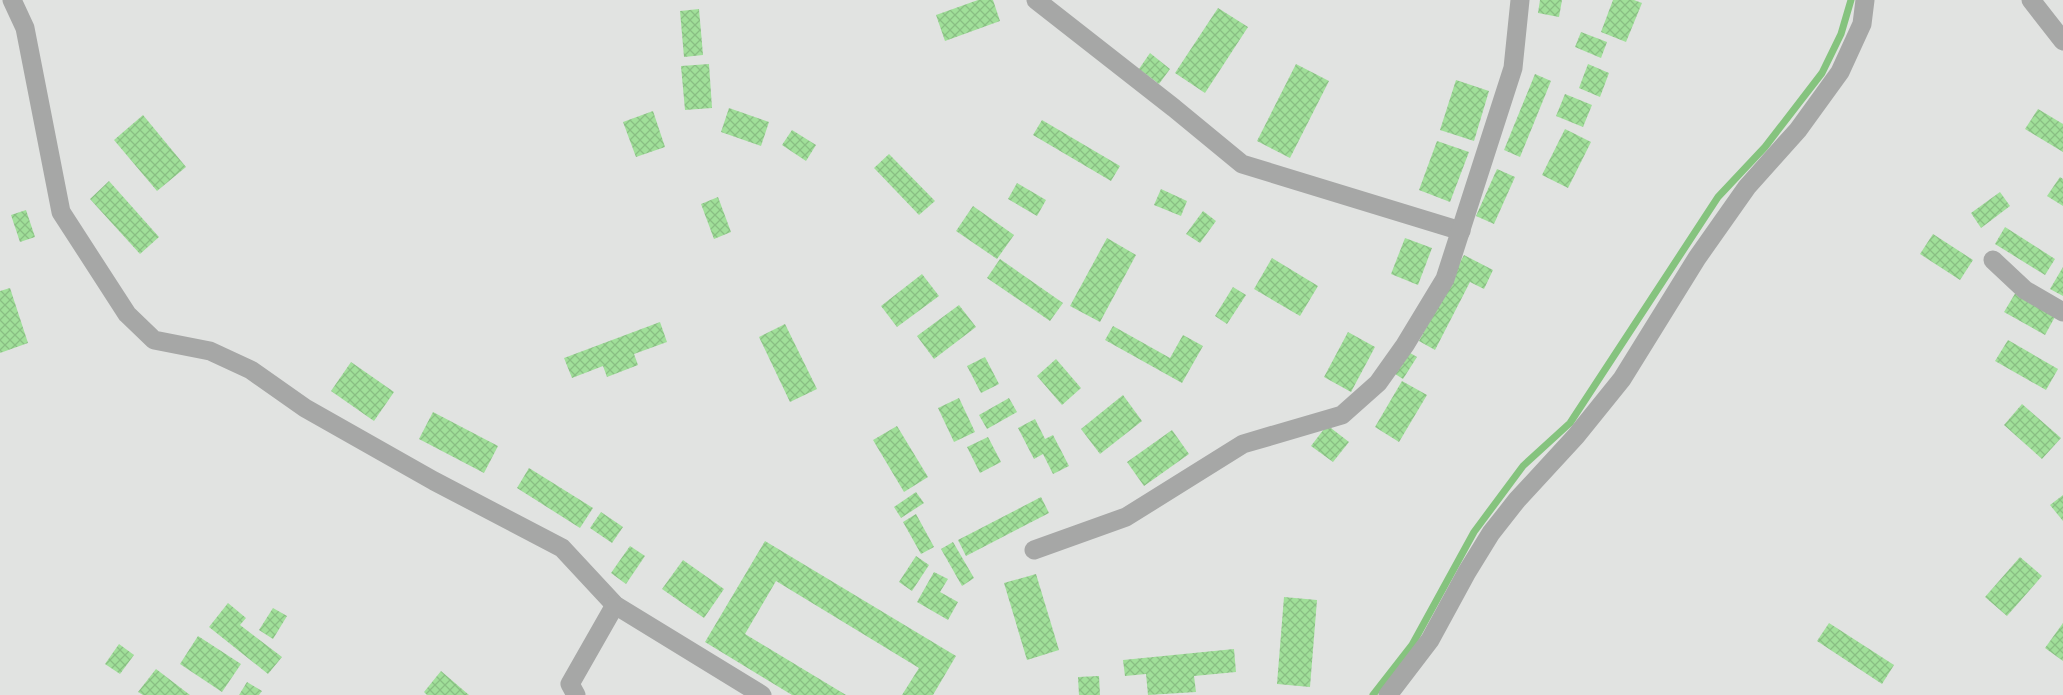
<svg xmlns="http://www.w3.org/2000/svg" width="2063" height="695" font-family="'Public Sans',sans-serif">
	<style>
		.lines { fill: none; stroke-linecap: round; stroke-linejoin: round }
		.stream { stroke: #85c37e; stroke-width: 7 }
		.building { fill: url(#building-cross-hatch) }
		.street { stroke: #a6a7a6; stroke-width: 19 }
	</style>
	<defs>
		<pattern id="building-cross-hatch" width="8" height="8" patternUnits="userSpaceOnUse" patternTransform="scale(1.25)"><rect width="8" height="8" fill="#a0df99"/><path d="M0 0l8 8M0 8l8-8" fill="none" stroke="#89be83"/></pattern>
	</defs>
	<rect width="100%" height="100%" fill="#e1e3e1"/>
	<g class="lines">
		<polyline class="stream" points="1373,695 1412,645 1474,532 1523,466 1570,423 1718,197 1765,147 1822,73 1841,34 1851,0"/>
	</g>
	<g class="building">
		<polygon points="978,0 993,0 1000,21 945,41 936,15"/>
		<polygon points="1540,0 1562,0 1559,17 1538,13"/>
		<polygon points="1613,0 1634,0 1642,3 1626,42 1601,32"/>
		<polygon points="1218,8 1248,27 1205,93 1175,73"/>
		<polygon points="699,9 703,55 684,57 680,11"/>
		<polygon points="1581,32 1607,42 1601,58 1575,47"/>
		<polygon points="1150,53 1170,69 1159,84 1139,69"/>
		<polygon points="709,64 712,108 685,110 681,66"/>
		<polygon points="1296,64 1329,81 1290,158 1257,141"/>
		<polygon points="1588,64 1609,73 1600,97 1579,88"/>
		<polygon points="1535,74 1551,81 1520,157 1504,150"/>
		<polygon points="1456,80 1489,91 1474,141 1440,130"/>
		<polygon points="1565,94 1592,105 1583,127 1556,116"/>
		<polygon points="729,108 769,122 761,146 721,132"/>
		<polygon points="2038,109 2063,124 2063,152 2025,129"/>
		<polygon points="653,111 665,147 636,157 623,122"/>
		<polygon points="143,115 186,167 157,191 114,140"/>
		<polygon points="1042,120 1120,166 1111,181 1033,135"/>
		<polygon points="1565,129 1591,142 1568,188 1542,175"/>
		<polygon points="792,130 816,145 806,161 782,145"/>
		<polygon points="1437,141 1469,152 1450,202 1419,190"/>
		<polygon points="889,154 935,201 919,215 874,168"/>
		<polygon points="1497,169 1515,177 1494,224 1476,216"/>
		<polygon points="2060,177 2063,179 2063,206 2047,196"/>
		<polygon points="109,181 159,237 140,254 90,199"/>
		<polygon points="1017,183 1046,200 1037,216 1008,199"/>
		<polygon points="1161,189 1187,201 1181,216 1154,205"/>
		<polygon points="2000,192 2010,206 1981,228 1971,213"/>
		<polygon points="718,197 731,232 714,239 701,204"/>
		<polygon points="973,206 1014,235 997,259 956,231"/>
		<polygon points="26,210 35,237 20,242 11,215"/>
		<polygon points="1203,211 1216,221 1200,243 1186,234"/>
		<polygon points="2005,227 2055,259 2045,275 1995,244"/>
		<polygon points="1933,234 1973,260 1960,280 1920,254"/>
		<polygon points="1107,238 1136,255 1100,322 1070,306"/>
		<polygon points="1405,238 1432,248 1418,285 1391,274"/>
		<polygon points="1464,255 1493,270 1484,289 1470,282 1435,350 1419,341"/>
		<polygon points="1272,258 1318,286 1300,316 1254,289"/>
		<polygon points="1000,259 1063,303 1050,321 987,278"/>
		<polygon points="2063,267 2063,296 2050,289"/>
		<polygon points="922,274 939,296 897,327 881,306"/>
		<polygon points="1233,287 1246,295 1227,324 1215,316"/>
		<polygon points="10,288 28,343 0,353 0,291"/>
		<polygon points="2016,292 2056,315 2045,335 2004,312"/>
		<polygon points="959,305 976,327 934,359 917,336"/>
		<polygon points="660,322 667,342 634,354 638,365 607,377 603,366 572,378 564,358"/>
		<polygon points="785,324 817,389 790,402 759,337"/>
		<polygon points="1113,326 1170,358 1183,335 1203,346 1182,383 1105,340"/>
		<polygon points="1348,332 1375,347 1351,392 1324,377"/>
		<polygon points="2008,340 2058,369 2046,390 1995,361"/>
		<polygon points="1405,350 1417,357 1403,379 1392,372"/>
		<polygon points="985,357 999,384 981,393 967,366"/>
		<polygon points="1056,359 1081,388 1062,405 1037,376"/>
		<polygon points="351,362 394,392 374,421 331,391"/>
		<polygon points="1402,381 1427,395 1399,442 1375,427"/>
		<polygon points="1123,395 1142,421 1100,454 1081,429"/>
		<polygon points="959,398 975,432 954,442 938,408"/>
		<polygon points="1009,398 1017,412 987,429 979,415"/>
		<polygon points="2022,404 2061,438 2042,459 2004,425"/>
		<polygon points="433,412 498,446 484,473 419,439"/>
		<polygon points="1035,419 1045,439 1053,435 1069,466 1053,474 1043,454 1034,459 1018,428"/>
		<polygon points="1327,425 1349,442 1333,462 1311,446"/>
		<polygon points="897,426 928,477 904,492 873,440"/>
		<polygon points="1172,430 1189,454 1144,486 1127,462"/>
		<polygon points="988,437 1001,462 980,473 967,447"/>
		<polygon points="529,468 593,508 580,528 517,488"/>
		<polygon points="916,492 924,503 901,518 894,507"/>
		<polygon points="2063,495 2063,521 2050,505"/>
		<polygon points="1041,497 1049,513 966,556 958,540"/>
		<polygon points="601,512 623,527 612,543 590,528"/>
		<polygon points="916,514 934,547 921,554 903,522"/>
		<polygon points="765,541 956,656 933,695 902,695 919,668 776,581 745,634 846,695 792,695 705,642"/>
		<polygon points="953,542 974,578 962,586 941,549"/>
		<polygon points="630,546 645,556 626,584 611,573"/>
		<polygon points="916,556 929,565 912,591 899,582"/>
		<polygon points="2020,557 2042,576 2007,616 1985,597"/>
		<polygon points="683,560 724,589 704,618 662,589"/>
		<polygon points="934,572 948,579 940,592 958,602 948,620 917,602"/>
		<polygon points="1036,574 1059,650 1027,660 1004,583"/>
		<polygon points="1284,597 1317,600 1310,687 1277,684"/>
		<polygon points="228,603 246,618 240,625 282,657 268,674 209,627"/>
		<polygon points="273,608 287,616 273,639 259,630"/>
		<polygon points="1829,623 1894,665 1882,684 1817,641"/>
		<polygon points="2063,623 2063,661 2045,648"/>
		<polygon points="198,636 241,664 222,692 180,664"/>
		<polygon points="119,644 134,655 120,674 105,664"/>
		<polygon points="1234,649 1236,672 1194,676 1196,692 1148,695 1146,674 1125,676 1123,660"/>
		<polygon points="156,669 190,695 143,695 138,692"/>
		<polygon points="441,671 469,695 427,695 424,692"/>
		<polygon points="1099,676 1100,695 1079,695 1078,677"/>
		<polygon points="247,682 262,691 259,695 239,695"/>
	</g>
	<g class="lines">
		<g class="street">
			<polyline points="12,0 25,28 61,212 127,314 154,340 210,351 251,370 305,408 434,481 562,548 615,605 762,695"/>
			<polyline points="1036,0 1174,108 1242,164 1461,231"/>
			<polyline points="2031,0 2063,41"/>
			<polyline points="1993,260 2025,290 2063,312"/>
			<polyline points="1034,550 1126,517 1243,444 1342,415 1378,383 1405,345 1445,279 1513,68 1520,0"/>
			<polyline points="576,695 570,684 615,605"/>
			<polyline points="1388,695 1430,640 1467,572 1491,533 1517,500 1576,436 1622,379 1697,258 1747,187 1798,130 1840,72 1862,24 1865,0"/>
		</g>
	</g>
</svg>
